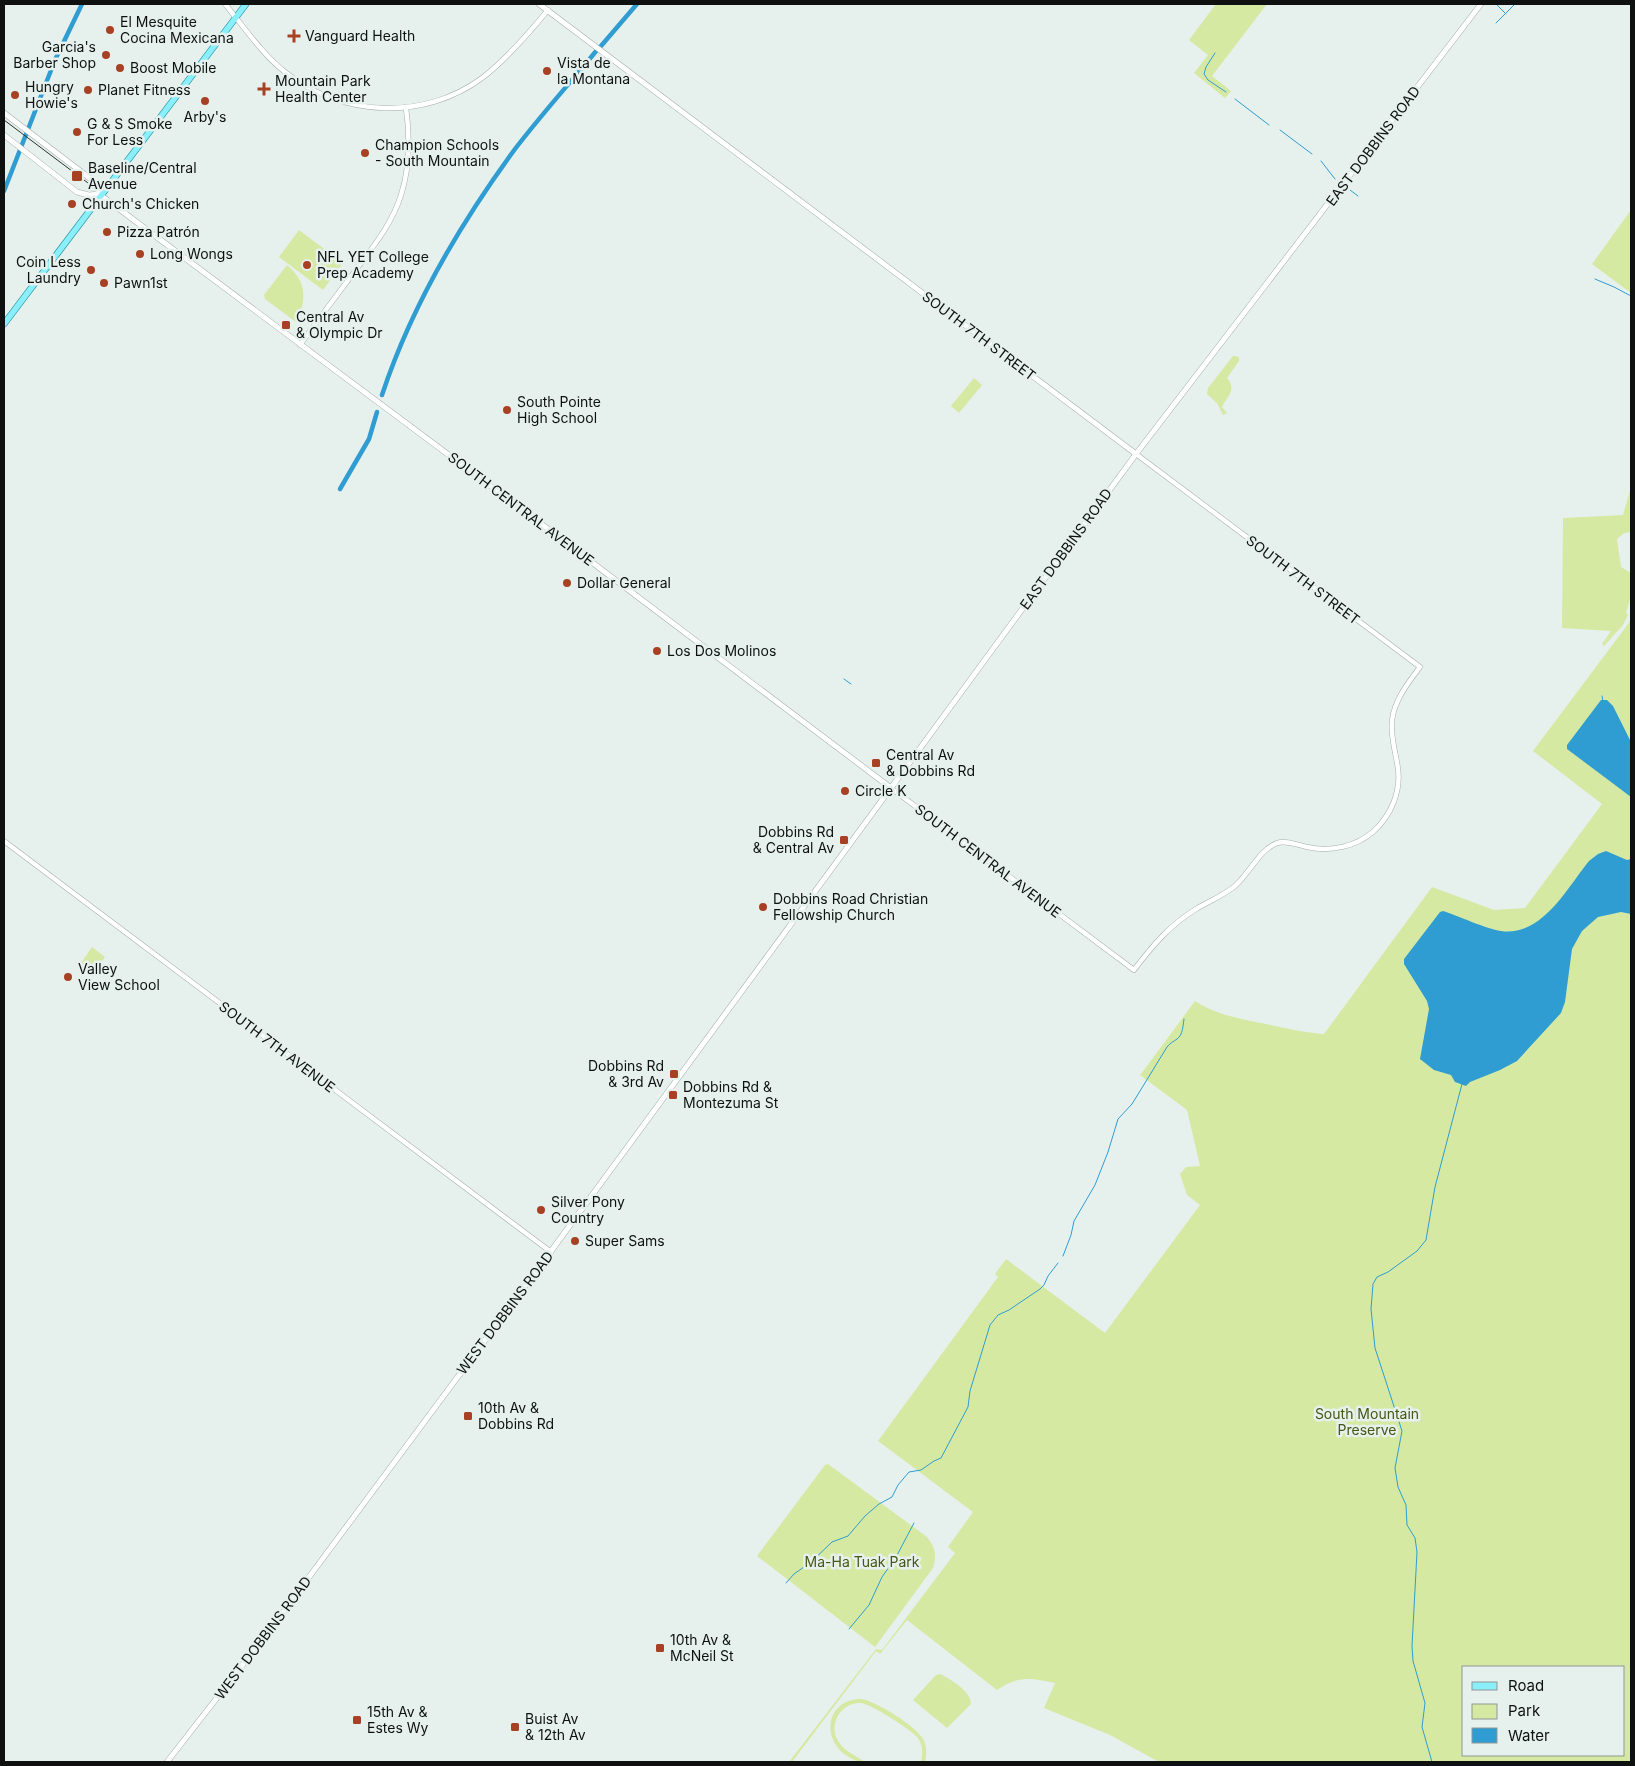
<svg xmlns="http://www.w3.org/2000/svg" width="1635" height="1766" font-family="Inter,sans-serif">
	<style>
		.green { fill: #d5e9a2; fill-rule: evenodd }
		.water { fill: #309dd2 }
		.lines { fill: none; stroke-linecap: round; stroke-linejoin: round }
		.stream { stroke: #309dd2; stroke-width: 1 }
		.canal { stroke: #309dd2; stroke-width: 4.5 }
		.tertiary-casing { stroke: #a3aeab; stroke-width: 5.5 }
		.secondary-casing { stroke: #a3aeab; stroke-width: 6 }
		.primary-casing { stroke: #2c9ba6; stroke-width: 7 }
		.tertiary { stroke: #fff; stroke-width: 4.5 }
		.secondary { stroke: #fff; stroke-width: 5 }
		.primary { stroke: #8aeffa; stroke-width: 5.5 }
		.tram { stroke: #2d3130; stroke-width: 1 }
		.poi-dot { fill: #a84023; stroke: #e6f1ee; stroke-width: 2 }
		.labels { text-anchor: middle; stroke-width: 5; stroke-linejoin: round; paint-order: stroke }
		.poi-label { font-size: 14px; fill: #0e1110; stroke: #e6f1ee; text-anchor: start }
		.street-label { font-size: 14px; fill: #0e1110; stroke: #e6f1ee }
		.park-label { font-size: 14px; fill: #485612; stroke: #e6f1ee }
	</style>
	<rect width="100%" height="100%" fill="#e6f1ee"/>
	<g class="green">
		<polygon points="1216,4 1267,4 1212,76 1231,91 1225,98 1194,73 1208,55 1189,40"/>
		<polygon points="1631,210 1631,293 1592,264"/>
		<polygon points="299,230 343,263 323,290 279,257"/>
		<path d="M 287,265 C 307,282 307,300 296,322 L 265,299 L 264,295 Z"/>
		<path d="M 1233,356 L 1236,356 L 1239,358 L 1239,361 L 1227,378 C 1237,390 1228,395 1222,407 L 1227,413 L 1223,415 L 1217,403 L 1207,394 L 1208,388 Z"/>
		<polygon points="974,378 982,385 959,413 951,406"/>
		<polygon points="1631,487 1631,532 1624,533 1617,539 1621,567 1631,573 1631,596 1626,613 1628,615 1623,625 1604,646 1602,644 1611,631 1562,628 1563,518 1623,515"/>
		<path d="M 1631,620 L 1631,1762 L 1159,1762 L 1110,1735 L 1044,1708 L 1055,1683 C 1030,1678 1020,1675 997,1690 L 907,1620 L 880,1654 L 876,1651 L 792,1762 L 789,1762 L 876,1649 L 882,1650 L 955,1553 L 948,1547 L 973,1512 L 878,1441 L 998,1277 L 995,1274 L 1006,1259 L 1105,1333 L 1200,1205 L 1187,1195 L 1180,1174 L 1186,1167 L 1200,1166 L 1187,1110 L 1140,1075 L 1144,1070 L 1195,1001 C 1216,1015 1241,1019 1266,1024 C 1285,1028 1304,1033 1324,1034 L 1432,887 L 1494,910 L 1525,908 L 1602,804 L 1533,751 ZM 1464,1667 L 1624,1667 L 1624,1755 L 1464,1755 Z"/>
		<polygon points="92,947 105,957 94,972 81,963"/>
		<path d="M 828,1464 L 927,1537 C 935,1547 937,1556 933,1568 L 875,1647 L 757,1556 L 825,1465 Z"/>
		<path d="M 941,1674 C 951,1680 971,1691 971,1704 L 947,1728 L 913,1700 L 936,1675 Z"/>
		<path d="M 862,1699 C 877,1702 916,1726 923,1739 C 927,1747 927,1754 925,1762 L 921,1762 C 923,1753 923,1744 917,1737 C 910,1729 871,1704 861,1703 C 841,1702 828,1724 838,1741 C 844,1751 856,1756 865,1762 C 857,1762 854,1760 847,1756 C 820,1738 827,1698 862,1699 Z"/>
	</g>
	<g class="water">
		<polygon points="1601,700 1607,700 1613,706 1631,742 1631,797 1567,749 1567,745"/>
		<path d="M 1606,851 L 1627,860 L 1631,859 L 1631,914 L 1621,912 L 1598,917 L 1582,931 L 1572,949 L 1565,1002 L 1561,1013 L 1517,1061 L 1500,1070 L 1470,1082 L 1466,1086 L 1455,1082 L 1451,1075 L 1434,1070 L 1420,1059 L 1429,1009 L 1427,1001 L 1404,964 L 1404,959 L 1440,912 L 1443,911 C 1459,916 1486,929 1501,931 C 1542,937 1567,888 1589,861 L 1598,854 Z"/>
	</g>
	<g class="lines">
		<g class="stream">
			<polyline points="1496,4 1506,14"/>
			<polyline points="1496,23 1515,4"/>
			<polyline points="1215,53 1206,67 1204,74 1208,80 1226,92"/>
			<polyline points="1235,99 1269,125"/>
			<polyline points="1280,130 1312,154"/>
			<polyline points="1321,161 1335,179"/>
			<polyline points="1350,190 1358,196"/>
			<polyline points="1595,279 1614,287 1631,296"/>
			<polyline points="844,679 851,684"/>
			<polyline points="1602,696 1603,701"/>
			<path d="M 1063,1256 L 1071,1235 L 1074,1221 L 1095,1185 L 1108,1152 L 1118,1119 L 1132,1104 L 1167,1047 C 1170,1043 1173,1042 1177,1039 C 1183,1035 1183,1025 1184,1019"/>
			<polyline points="786,1583 794,1574 811,1562 832,1542 848,1536 865,1516 879,1504 892,1497 898,1485 909,1472 921,1470 934,1461 941,1458 968,1407 970,1391 990,1325 998,1315 1009,1310 1040,1289 1044,1285 1048,1276 1058,1263"/>
			<polyline points="849,1629 869,1605 882,1577 896,1557 914,1523"/>
			<polyline points="1432,1762 1422,1727 1425,1703 1413,1661 1412,1646 1417,1552 1415,1538 1407,1525 1406,1505 1398,1487 1395,1468 1402,1431 1375,1348 1371,1309 1373,1284 1377,1277 1388,1272 1417,1251 1426,1240 1435,1187 1462,1084"/>
		</g>
		<g class="canal">
			<polyline points="601,46 637,4"/>
			<polyline points="4,191 55,60 82,4"/>
			<path d="M 382,395 C 411,307 460,224 515,149 C 541,115 570,83 597,50"/>
			<polyline points="340,489 369,439 377,412"/>
		</g>
		<g class="tertiary-casing">
			<g id="tertiary">
				<path d="M 225,4 C 244,27 262,54 285,72 C 341,117 424,121 482,78 C 506,60 529,33 548,10"/>
				<path d="M 300,345 C 318,320 337,295 355,271 C 373,247 392,224 401,195 C 410,167 410,137 406,108"/>
				<path d="M 891,788 L 1134,970 C 1152,946 1170,925 1196,909 C 1209,901 1223,896 1235,886 C 1250,873 1259,850 1277,843 C 1287,840 1297,845 1307,847 C 1330,852 1356,847 1374,831 C 1391,815 1401,792 1398,769 C 1396,753 1390,736 1392,720 C 1395,699 1408,683 1420,667 L 1136,454"/>
				<polyline points="4,841 551,1252"/>
			</g>
		</g>
		<g class="secondary-casing">
			<g id="secondary">
				<polyline points="539,4 1136,454"/>
				<polyline points="4,113 92,180 97,185 99,194 528,514 891,788"/>
				<polyline points="4,135 77,192 89,195 99,194"/>
				<polyline points="167,1762 269,1631 546,1258 1136,454 1481,4"/>
			</g>
		</g>
		<g class="primary-casing">
			<polyline id="primary" points="4,324 246,4"/>
		</g>
		<use href="#tertiary" class="tertiary"/>
		<use href="#secondary" class="secondary"/>
		<use href="#primary" class="primary"/>
		<polyline class="tram" points="4,120 92,186"/>
	</g>
	<g class="poi-dot">
		<circle cx="110" cy="30" r="5"/>
		<path d="M291.5 28.5h5v5h5v5h-5v5h-5v-5h-5v-5h5z"/>
		<circle cx="106" cy="55" r="5"/>
		<circle cx="120" cy="68" r="5"/>
		<circle cx="547" cy="71" r="5"/>
		<path d="M261.5 81.5h5v5h5v5h-5v5h-5v-5h-5v-5h5z"/>
		<circle cx="88" cy="90" r="5"/>
		<circle cx="15" cy="95" r="5"/>
		<circle cx="205" cy="101" r="5"/>
		<circle cx="77" cy="132" r="5"/>
		<circle cx="365" cy="153" r="5"/>
		<rect x="71" y="170" width="12" height="12" rx="2.5"/>
		<circle cx="72" cy="204" r="5"/>
		<circle cx="107" cy="232" r="5"/>
		<circle cx="140" cy="254" r="5"/>
		<circle cx="307" cy="265" r="5"/>
		<circle cx="91" cy="270" r="5"/>
		<circle cx="104" cy="283" r="5"/>
		<rect x="281" y="320" width="10" height="10" rx="2.5"/>
		<circle cx="507" cy="410" r="5"/>
		<circle cx="567" cy="583" r="5"/>
		<circle cx="657" cy="651" r="5"/>
		<rect x="871" y="758" width="10" height="10" rx="2.5"/>
		<circle cx="845" cy="791" r="5"/>
		<rect x="839" y="835" width="10" height="10" rx="2.5"/>
		<circle cx="763" cy="907" r="5"/>
		<circle cx="68" cy="977" r="5"/>
		<rect x="669" y="1069" width="10" height="10" rx="2.5"/>
		<rect x="668" y="1090" width="10" height="10" rx="2.5"/>
		<circle cx="541" cy="1210" r="5"/>
		<circle cx="575" cy="1241" r="5"/>
		<rect x="463" y="1411" width="10" height="10" rx="2.5"/>
		<rect x="655" y="1643" width="10" height="10" rx="2.5"/>
		<rect x="352" y="1715" width="10" height="10" rx="2.5"/>
		<rect x="510" y="1722" width="10" height="10" rx="2.5"/>
	</g>
	<g class="labels">
		<g class="poi-label">
			<text x="120" y="27">El Mesquite<tspan x="120" dy="16">Cocina Mexicana</tspan></text>
			<text x="305" y="41">Vanguard Health</text>
			<text x="96" y="52" text-anchor="end">Garcia's<tspan x="96" dy="16">Barber Shop</tspan></text>
			<text x="557" y="68">Vista de<tspan x="557" dy="16">la Montana</tspan></text>
			<text x="130" y="73">Boost Mobile</text>
			<text x="275" y="86">Mountain Park<tspan x="275" dy="16">Health Center</tspan></text>
			<text x="25" y="92">Hungry<tspan x="25" dy="16">Howie's</tspan></text>
			<text x="98" y="95">Planet Fitness</text>
			<text x="205" y="122" text-anchor="middle">Arby's</text>
			<text x="87" y="129">G &amp; S Smoke<tspan x="87" dy="16">For Less</tspan></text>
			<text x="375" y="150">Champion Schools<tspan x="375" dy="16">- South Mountain</tspan></text>
			<text x="88" y="173">Baseline/Central<tspan x="88" dy="16">Avenue</tspan></text>
			<text x="82" y="209">Church's Chicken</text>
			<text x="117" y="237">Pizza Patrón</text>
			<text x="150" y="259">Long Wongs</text>
			<text x="317" y="262">NFL YET College<tspan x="317" dy="16">Prep Academy</tspan></text>
			<text x="81" y="267" text-anchor="end">Coin Less<tspan x="81" dy="16">Laundry</tspan></text>
			<text x="114" y="288">Pawn1st</text>
			<text x="296" y="322">Central Av<tspan x="296" dy="16">&amp; Olympic Dr</tspan></text>
			<text x="517" y="407">South Pointe<tspan x="517" dy="16">High School</tspan></text>
			<text x="577" y="588">Dollar General</text>
			<text x="667" y="656">Los Dos Molinos</text>
			<text x="886" y="760">Central Av<tspan x="886" dy="16">&amp; Dobbins Rd</tspan></text>
			<text x="855" y="796">Circle K</text>
			<text x="834" y="837" text-anchor="end">Dobbins Rd<tspan x="834" dy="16">&amp; Central Av</tspan></text>
			<text x="773" y="904">Dobbins Road Christian<tspan x="773" dy="16">Fellowship Church</tspan></text>
			<text x="78" y="974">Valley<tspan x="78" dy="16">View School</tspan></text>
			<text x="664" y="1071" text-anchor="end">Dobbins Rd<tspan x="664" dy="16">&amp; 3rd Av</tspan></text>
			<text x="683" y="1092">Dobbins Rd &amp;<tspan x="683" dy="16">Montezuma St</tspan></text>
			<text x="551" y="1207">Silver Pony<tspan x="551" dy="16">Country</tspan></text>
			<text x="585" y="1246">Super Sams</text>
			<text x="478" y="1413">10th Av &amp;<tspan x="478" dy="16">Dobbins Rd</tspan></text>
			<text x="670" y="1645">10th Av &amp;<tspan x="670" dy="16">McNeil St</tspan></text>
			<text x="367" y="1717">15th Av &amp;<tspan x="367" dy="16">Estes Wy</tspan></text>
			<text x="525" y="1724">Buist Av<tspan x="525" dy="16">&amp; 12th Av</tspan></text>
		</g>
		<g class="street-label">
			<text transform="translate(1373 146) rotate(-53)" y="5">EAST DOBBINS ROAD</text>
			<text transform="translate(979 336) rotate(37)" y="5">SOUTH 7TH STREET</text>
			<text transform="translate(521 509) rotate(37)" y="5">SOUTH CENTRAL AVENUE</text>
			<text transform="translate(1066 549) rotate(-54)" y="5">EAST DOBBINS ROAD</text>
			<text transform="translate(1303 580) rotate(37)" y="5">SOUTH 7TH STREET</text>
			<text transform="translate(988 861) rotate(37)" y="5">SOUTH CENTRAL AVENUE</text>
			<text transform="translate(277 1047) rotate(37)" y="5">SOUTH 7TH AVENUE</text>
			<text transform="translate(505 1313) rotate(-53)" y="5">WEST DOBBINS ROAD</text>
			<text transform="translate(263 1638) rotate(-53)" y="5">WEST DOBBINS ROAD</text>
		</g>
		<g class="park-label">
			<text x="1367" y="1419">South Mountain<tspan x="1367" dy="16">Preserve</tspan></text>
			<text x="862" y="1567">Ma-Ha Tuak Park</text>
		</g>
	</g>
	<rect width="1635" height="1766" fill="none" stroke="#0e1110" stroke-width="10"/>
	<rect x="1462" y="1666" width="162" height="90" fill="#e6f1ee" stroke="#909795"/>
	<rect x="1472" y="1682" width="25" height="8" fill="#8aeffa" stroke="#909795"/>
	<text x="1508" y="1691" font-size="15" fill="#0e1110">Road</text>
	<rect x="1472" y="1704" width="25" height="15" fill="#d5e9a2" stroke="#909795"/>
	<text x="1508" y="1716" font-size="15" fill="#0e1110">Park</text>
	<rect x="1472" y="1728" width="25" height="15" fill="#309dd2" stroke="#909795"/>
	<text x="1508" y="1741" font-size="15" fill="#0e1110">Water</text>
</svg>
